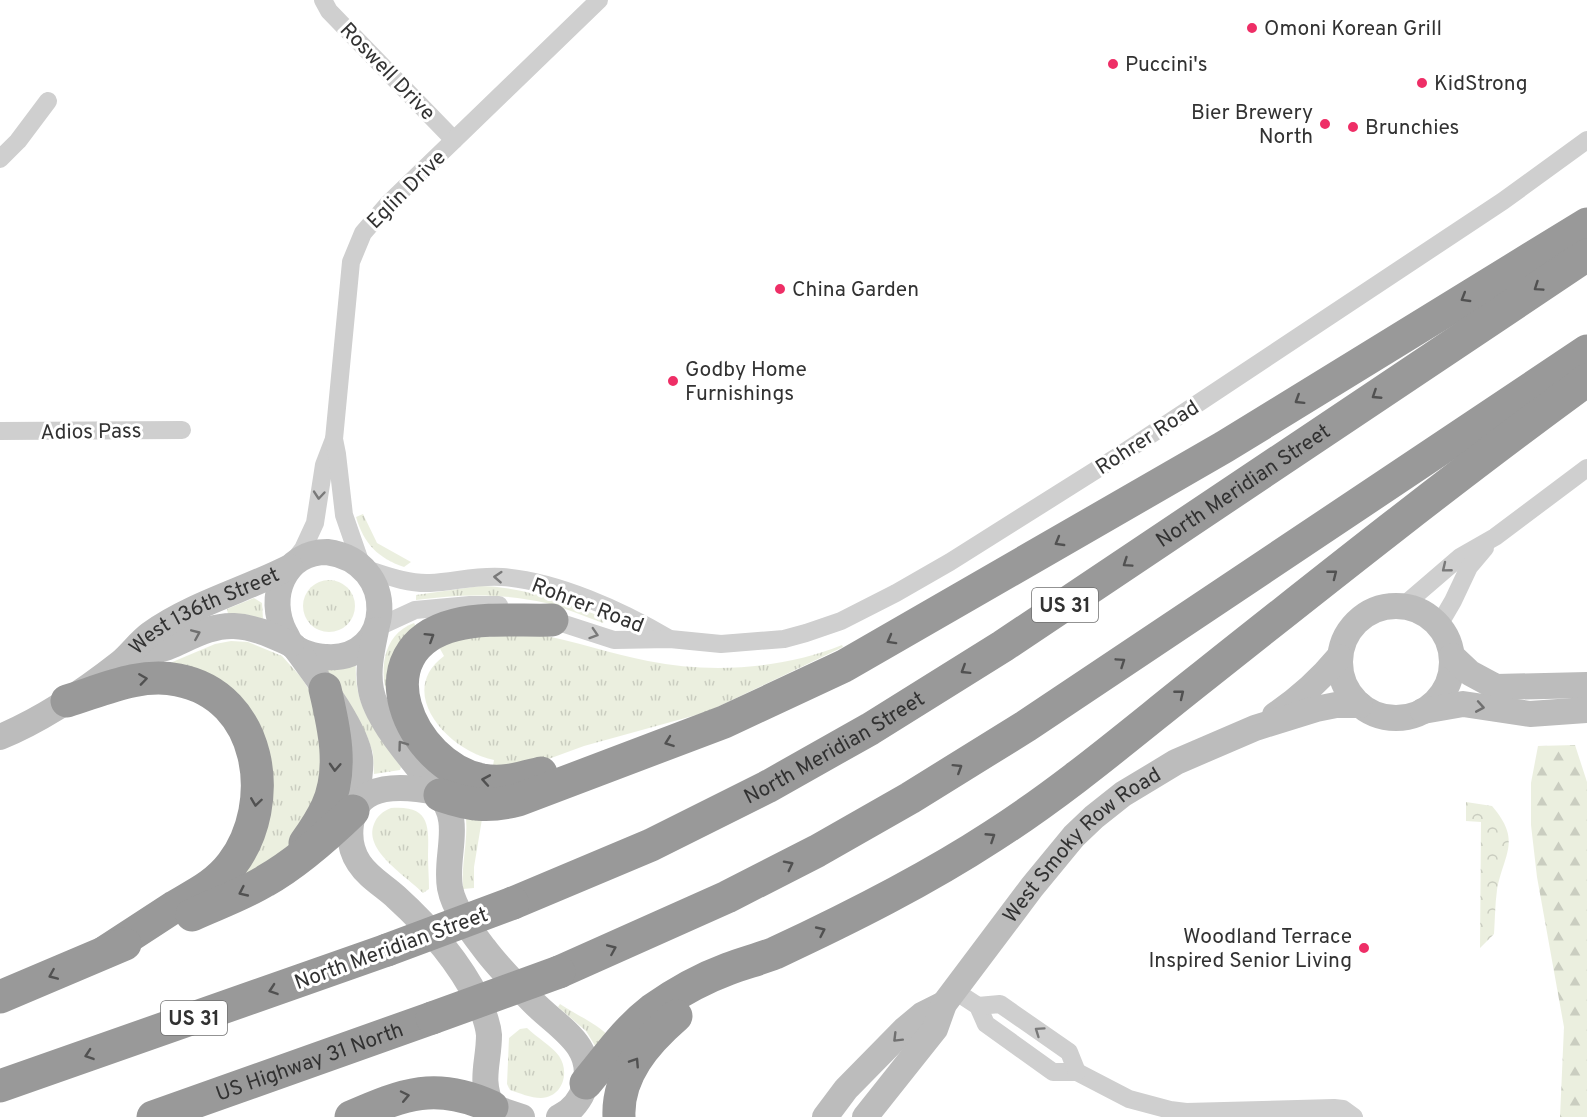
<svg xmlns="http://www.w3.org/2000/svg" width="1587" height="1117" font-family="Overpass,sans-serif">
	<style>
		.grass { fill: url(#grass-tufts) }
		.forest { fill: url(#forest-firs) }
		.park { fill: url(#park-crowns) }
		.lines { fill: none; stroke-linecap: round; stroke-linejoin: round }
		.street { stroke: #cfcfcf; stroke-width: 18 }
		.secondary { stroke: #bcbcbc; stroke-width: 26 }
		.highway { stroke: #999; stroke-width: 33 }
		.highway-bridge { stroke: #999; stroke-width: 33 }
		.oneway { stroke: #515151 }
		.oneway2 { stroke: #797979 }
		.oneway3 { stroke: #707070 }
		.poi-dot { fill: #ee2e66; stroke: #fff; stroke-width: 2 }
		.labels { text-anchor: middle; stroke-width: 6; stroke-linejoin: round; paint-order: stroke }
		.shield { fill: #fff; stroke: #707070; stroke-width: 1.5 }
		.shield-label { font-size: 20px; font-weight: bold; fill: #323232 }
		.poi-label { font-size: 21px; fill: #323232; stroke: #fff; text-anchor: start }
		.street-label { font-size: 21px; fill: #323232; stroke: #fff }
	</style>
	<defs>
		<pattern id="grass-tufts" width="24" height="20" patternUnits="userSpaceOnUse" patternTransform="scale(1.5)"><rect width="24" height="20" fill="#ebefdf"/><path d="M3 7l-1-3M5 7V3M7 7l1-3M15 17l-1-3M17 17v-4M19 17l1-3" fill="none" stroke="#cacdc0"/></pattern>
		<pattern id="forest-firs" width="22" height="20" patternUnits="userSpaceOnUse" patternTransform="scale(1.5)"><rect width="22" height="20" fill="#ebefdf"/><path d="M5 1l3.5 6h-7zM16 11l3.5 6h-7z" fill="#cacdc0"/></pattern>
		<pattern id="park-crowns" width="20" height="18" patternUnits="userSpaceOnUse" patternTransform="scale(1.5)"><rect width="20" height="18" fill="#ebefdf"/><path d="M2 6a3 3 0 1 1 6 0M12 15a3 3 0 1 1 6 0" fill="none" stroke="#cacdc0"/></pattern>
	</defs>
	<rect width="100%" height="100%" fill="#fff"/>
	<g class="grass">
		<path d="M 363,514 L 377,543 L 411,562 L 404,567 C 378,558 364,544 356,517 Z"/>
		<circle cx="329" cy="606" r="26"/>
		<path d="M 480,586 C 525,587 564,602 605,618 L 603,623 C 584,616 565,608 546,603 C 503,593 460,594 416,600 L 416,595 Z"/>
		<polygon points="254,598 262,603 263,619 244,614 228,614 227,609"/>
		<path d="M 414,623 L 418,630 L 390,703 C 378,674 381,635 414,623 Z"/>
		<path d="M 537,634 C 575,641 611,654 648,661 C 712,674 782,669 842,645 L 843,647 L 707,712 L 584,746 L 543,761 L 492,771 L 494,760 C 450,752 394,693 444,656 L 439,647 L 455,638 Z"/>
		<polygon points="231,641 248,642 282,656 300,676 319,704 323,782 294,845 240,882 269,775 170,663 215,644"/>
		<path d="M 356,662 C 353,708 377,732 401,767 L 400,770 L 374,774 L 373,753 L 367,736 L 327,670 L 327,667 Z"/>
		<path d="M 391,808 C 430,805 429,826 428,856 C 428,867 429,878 429,889 L 423,893 C 407,876 363,851 374,824 C 377,816 383,811 391,808 Z"/>
		<path d="M 466,818 L 482,819 L 474,867 L 474,888 L 463,889 C 461,865 468,842 466,818 Z"/>
		<path d="M 560,1004 C 578,1016 596,1023 611,1038 L 597,1049 L 586,1031 L 558,1007 Z"/>
		<path d="M 527,1028 C 537,1038 551,1045 559,1056 C 570,1072 563,1097 541,1098 C 531,1098 519,1093 510,1090 L 507,1084 L 509,1038 L 520,1029 Z"/>
	</g>
	<polygon class="forest" points="1575,745 1587,782 1587,1117 1560,1117 1564,1027 1537,877 1531,825 1531,783 1538,746"/>
	<path class="park" d="M 1466,802 L 1492,806 C 1522,841 1504,853 1497,890 C 1495,904 1495,919 1494,934 L 1480,948 L 1481,822 L 1466,821 Z"/>
	<g class="lines">
		<g class="street">
			<polyline points="323,0 329,11 454,140"/>
			<polyline points="0,159 18,141 48,101"/>
			<polyline points="0,431 182,430"/>
			<polyline points="294,561 303,549 315,523 324,465 334,439"/>
			<polyline points="362,567 344,515 337,454 334,439 351,262 363,233 389,203 599,0"/>
			<path d="M 363,568 C 385,575 407,584 430,583 C 454,582 477,575 502,577 C 557,581 622,611 668,638"/>
			<polyline points="1403,606 1460,557 1495,537 1587,468"/>
			<polyline points="546,618 614,640 670,639 721,644 784,639 806,633 841,621 896,593 950,562 1123,453 1503,201 1587,140"/>
			<polyline points="1439,625 1453,601 1469,567 1485,548"/>
			<polyline points="376,628 415,610 470,605 499,605"/>
			<polyline points="955,991 978,1006 986,1024 1053,1072 1077,1072 1129,1099 1170,1110 1186,1112 1334,1108 1343,1109 1354,1117"/>
			<polyline points="978,1006 1000,1004 1069,1052 1077,1072"/>
		</g>
		<g class="secondary">
			<path d="M 327,552 C 400,562 394,662 326,657 C 316,657 299,652 292,645 C 289,642 287,636 285,633 C 266,597 284,552 327,552 Z"/>
			<circle cx="1396" cy="662" r="56"/>
			<path d="M 376,630 C 372,650 367,670 371,690 C 377,723 417,764 437,792"/>
			<path d="M 294,646 C 313,672 356,727 360,758 C 362,775 356,793 354,809"/>
			<polyline points="1452,656 1470,673 1496,687 1587,685"/>
			<path d="M 128,660 C 141,655 155,651 168,647 C 190,638 210,625 234,626 C 255,627 273,636 291,644"/>
			<polyline points="1423,711 1463,704 1530,714 1587,710"/>
			<path d="M 1275,715 C 1300,698 1320,680 1339,657"/>
			<path id="s1" d="M 0,737 C 44,719 83,692 120,663 C 131,654 139,642 150,634 C 192,604 245,590 290,567"/>
			<path d="M 522,1117 L 492,1107 C 479,1079 489,1063 489,1035 C 488,1023 483,1011 478,1000 C 459,962 428,926 396,897 C 384,886 368,877 359,863 C 351,851 349,838 351,824 C 356,780 406,786 437,792 C 465,820 444,855 450,888 C 454,909 471,931 484,948 C 498,967 516,985 533,1002 C 557,1027 596,1045 585,1086 C 581,1099 572,1111 559,1117"/>
			<polyline points="825,1117 846,1089 904,1030 922,1015 944,1004"/>
			<path id="s2" d="M 865,1117 L 935,1029 L 944,1004 L 1032,887 L 1074,836 L 1094,817 L 1123,794 L 1176,762 L 1255,728 L 1316,709 L 1336,705 L 1360,705"/>
		</g>
		<g class="highway">
			<path d="M 67,701 C 103,690 140,672 178,680 C 262,696 278,803 232,864 C 216,885 196,894 174,907 C 151,922 128,937 105,952"/>
			<path d="M 541,773 C 521,778 504,784 482,780 C 409,765 360,649 455,625 C 486,617 521,621 552,620"/>
			<path d="M 440,795 C 470,805 487,808 518,800 L 724,722 L 844,666 L 1224,447 L 1587,224"/>
			<path d="M 305,843 C 313,832 321,820 327,807 C 344,770 334,727 325,689"/>
			<path id="s3" d="M 513,903 L 651,845 L 767,787 L 870,729 L 1003,646 L 1587,255"/>
			<path d="M 192,915 C 216,904 242,895 265,881 C 297,863 326,837 353,811"/>
			<polyline points="559,972 727,897 817,851 910,798 1026,726 1587,351"/>
			<polyline points="0,997 125,944"/>
			<path d="M 586,1083 C 607,1058 626,1030 652,1010 C 676,993 701,979 728,969 C 744,963 760,959 775,953 C 850,918 924,881 993,836 C 1068,788 1135,730 1205,675 C 1331,575 1457,475 1587,380"/>
			<polyline points="0,1086 387,950"/>
			<path id="s4" d="M 153,1117 L 432,1018"/>
			<path d="M 351,1117 C 404,1094 436,1081 492,1107"/>
			<path d="M 619,1117 C 617,1075 646,1042 676,1016"/>
		</g>
		<g class="highway-bridge">
			<polyline points="387,950 513,903"/>
			<polyline points="432,1018 559,972"/>
		</g>
	</g>
	<defs><path id="oneway-chevron" d="M-2-3.5L2.5 0L-2 3.5" fill="none" stroke-width="1.6" stroke-linecap="round" stroke-linejoin="round" transform="scale(1.5)"/></defs>
	<g class="oneway">
		<use href="#oneway-chevron" transform="translate(1538 287) rotate(146)"/>
		<use href="#oneway-chevron" transform="translate(1465 298) rotate(149)"/>
		<use href="#oneway-chevron" transform="translate(1376 395) rotate(147)"/>
		<use href="#oneway-chevron" transform="translate(1299 400) rotate(148)"/>
		<use href="#oneway-chevron" transform="translate(1059 542) rotate(150)"/>
		<use href="#oneway-chevron" transform="translate(1127 563) rotate(146)"/>
		<use href="#oneway-chevron" transform="translate(1333 574) rotate(-38)"/>
		<use href="#oneway-chevron" transform="translate(430 637) rotate(-32)"/>
		<use href="#oneway-chevron" transform="translate(891 640) rotate(151)"/>
		<use href="#oneway-chevron" transform="translate(1121 662) rotate(-34)"/>
		<use href="#oneway-chevron" transform="translate(965 670) rotate(148)"/>
		<use href="#oneway-chevron" transform="translate(143 679) rotate(-8)"/>
		<use href="#oneway-chevron" transform="translate(1180 694) rotate(-39)"/>
		<use href="#oneway-chevron" transform="translate(669 742) rotate(160)"/>
		<use href="#oneway-chevron" transform="translate(335 767) rotate(93)"/>
		<use href="#oneway-chevron" transform="translate(958 768) rotate(-32)"/>
		<use href="#oneway-chevron" transform="translate(486 780) rotate(-170)"/>
		<use href="#oneway-chevron" transform="translate(256 802) rotate(98)"/>
		<use href="#oneway-chevron" transform="translate(991 837) rotate(-33)"/>
		<use href="#oneway-chevron" transform="translate(789 865) rotate(-27)"/>
		<use href="#oneway-chevron" transform="translate(243 892) rotate(155)"/>
		<use href="#oneway-chevron" transform="translate(821 931) rotate(-25)"/>
		<use href="#oneway-chevron" transform="translate(612 949) rotate(-23)"/>
		<use href="#oneway-chevron" transform="translate(53 975) rotate(157)"/>
		<use href="#oneway-chevron" transform="translate(273 990) rotate(161)"/>
		<use href="#oneway-chevron" transform="translate(89 1055) rotate(161)"/>
		<use href="#oneway-chevron" transform="translate(635 1062) rotate(-57)"/>
		<use href="#oneway-chevron" transform="translate(405 1096) rotate(-12)"/>
	</g>
	<g class="oneway2">
		<use href="#oneway-chevron" transform="translate(319 495) rotate(95)"/>
		<use href="#oneway-chevron" transform="translate(1446 568) rotate(141)"/>
		<use href="#oneway-chevron" transform="translate(498 577) rotate(-176)"/>
		<use href="#oneway-chevron" transform="translate(594 634) rotate(18)"/>
		<use href="#oneway-chevron" transform="translate(1039 1031) rotate(-145)"/>
	</g>
	<g class="oneway3">
		<use href="#oneway-chevron" transform="translate(196 634) rotate(-23)"/>
		<use href="#oneway-chevron" transform="translate(1480 707) rotate(10)"/>
		<use href="#oneway-chevron" transform="translate(402 745) rotate(-126)"/>
		<use href="#oneway-chevron" transform="translate(897 1038) rotate(135)"/>
	</g>
	<g class="poi-dot">
		<circle cx="1252" cy="28" r="6"/>
		<circle cx="1113" cy="64" r="6"/>
		<circle cx="1422" cy="83" r="6"/>
		<circle cx="1325" cy="124" r="6"/>
		<circle cx="1353" cy="127" r="6"/>
		<circle cx="780" cy="289" r="6"/>
		<circle cx="673" cy="381" r="6"/>
		<circle cx="1364" cy="948" r="6"/>
	</g>
	<g class="labels">
		<g class="shield">
			<rect x="1032" y="588" width="66" height="34" rx="4.5"/>
			<rect x="161" y="1001" width="66" height="34" rx="4.5"/>
		</g>
		<g class="shield-label">
			<text x="1065" y="612">US 31</text>
			<text x="194" y="1025">US 31</text>
		</g>
		<g class="poi-label">
			<text x="1264" y="35">Omoni Korean Grill</text>
			<text x="1125" y="71">Puccini's</text>
			<text x="1434" y="90">KidStrong</text>
			<text x="1313" y="119" text-anchor="end">Bier Brewery<tspan x="1313" dy="24">North</tspan></text>
			<text x="1365" y="134">Brunchies</text>
			<text x="792" y="296">China Garden</text>
			<text x="685" y="376">Godby Home<tspan x="685" dy="24">Furnishings</tspan></text>
			<text x="1352" y="943" text-anchor="end">Woodland Terrace<tspan x="1352" dy="24">Inspired Senior Living</tspan></text>
		</g>
		<g class="street-label">
			<text transform="translate(388 71) rotate(46)" y="7">Roswell Drive</text>
			<text transform="translate(406 189) rotate(-45)" y="7">Eglin Drive</text>
			<text transform="translate(91 431) rotate(-1)" y="7">Adios Pass</text>
			<text transform="translate(1147 437) rotate(-33)" y="7">Rohrer Road</text>
			<text dy="7" stroke="none"><textPath href="#s3" startOffset="843">North Meridian Street</textPath></text>
			<text transform="translate(588 605) rotate(21)" y="7">Rohrer Road</text>
			<text dy="7" stroke="none"><textPath href="#s1" startOffset="242">West 136th Street</textPath></text>
			<text dy="7" stroke="none"><textPath href="#s3" startOffset="357">North Meridian Street</textPath></text>
			<text dy="7" stroke="none"><textPath href="#s2" startOffset="351">West Smoky Row Road</textPath></text>
			<text transform="translate(391 948) rotate(-20)" y="7">North Meridian Street</text>
			<text dy="7" stroke="none"><textPath href="#s4" startOffset="166">US Highway 31 North</textPath></text>
		</g>
	</g>
</svg>
